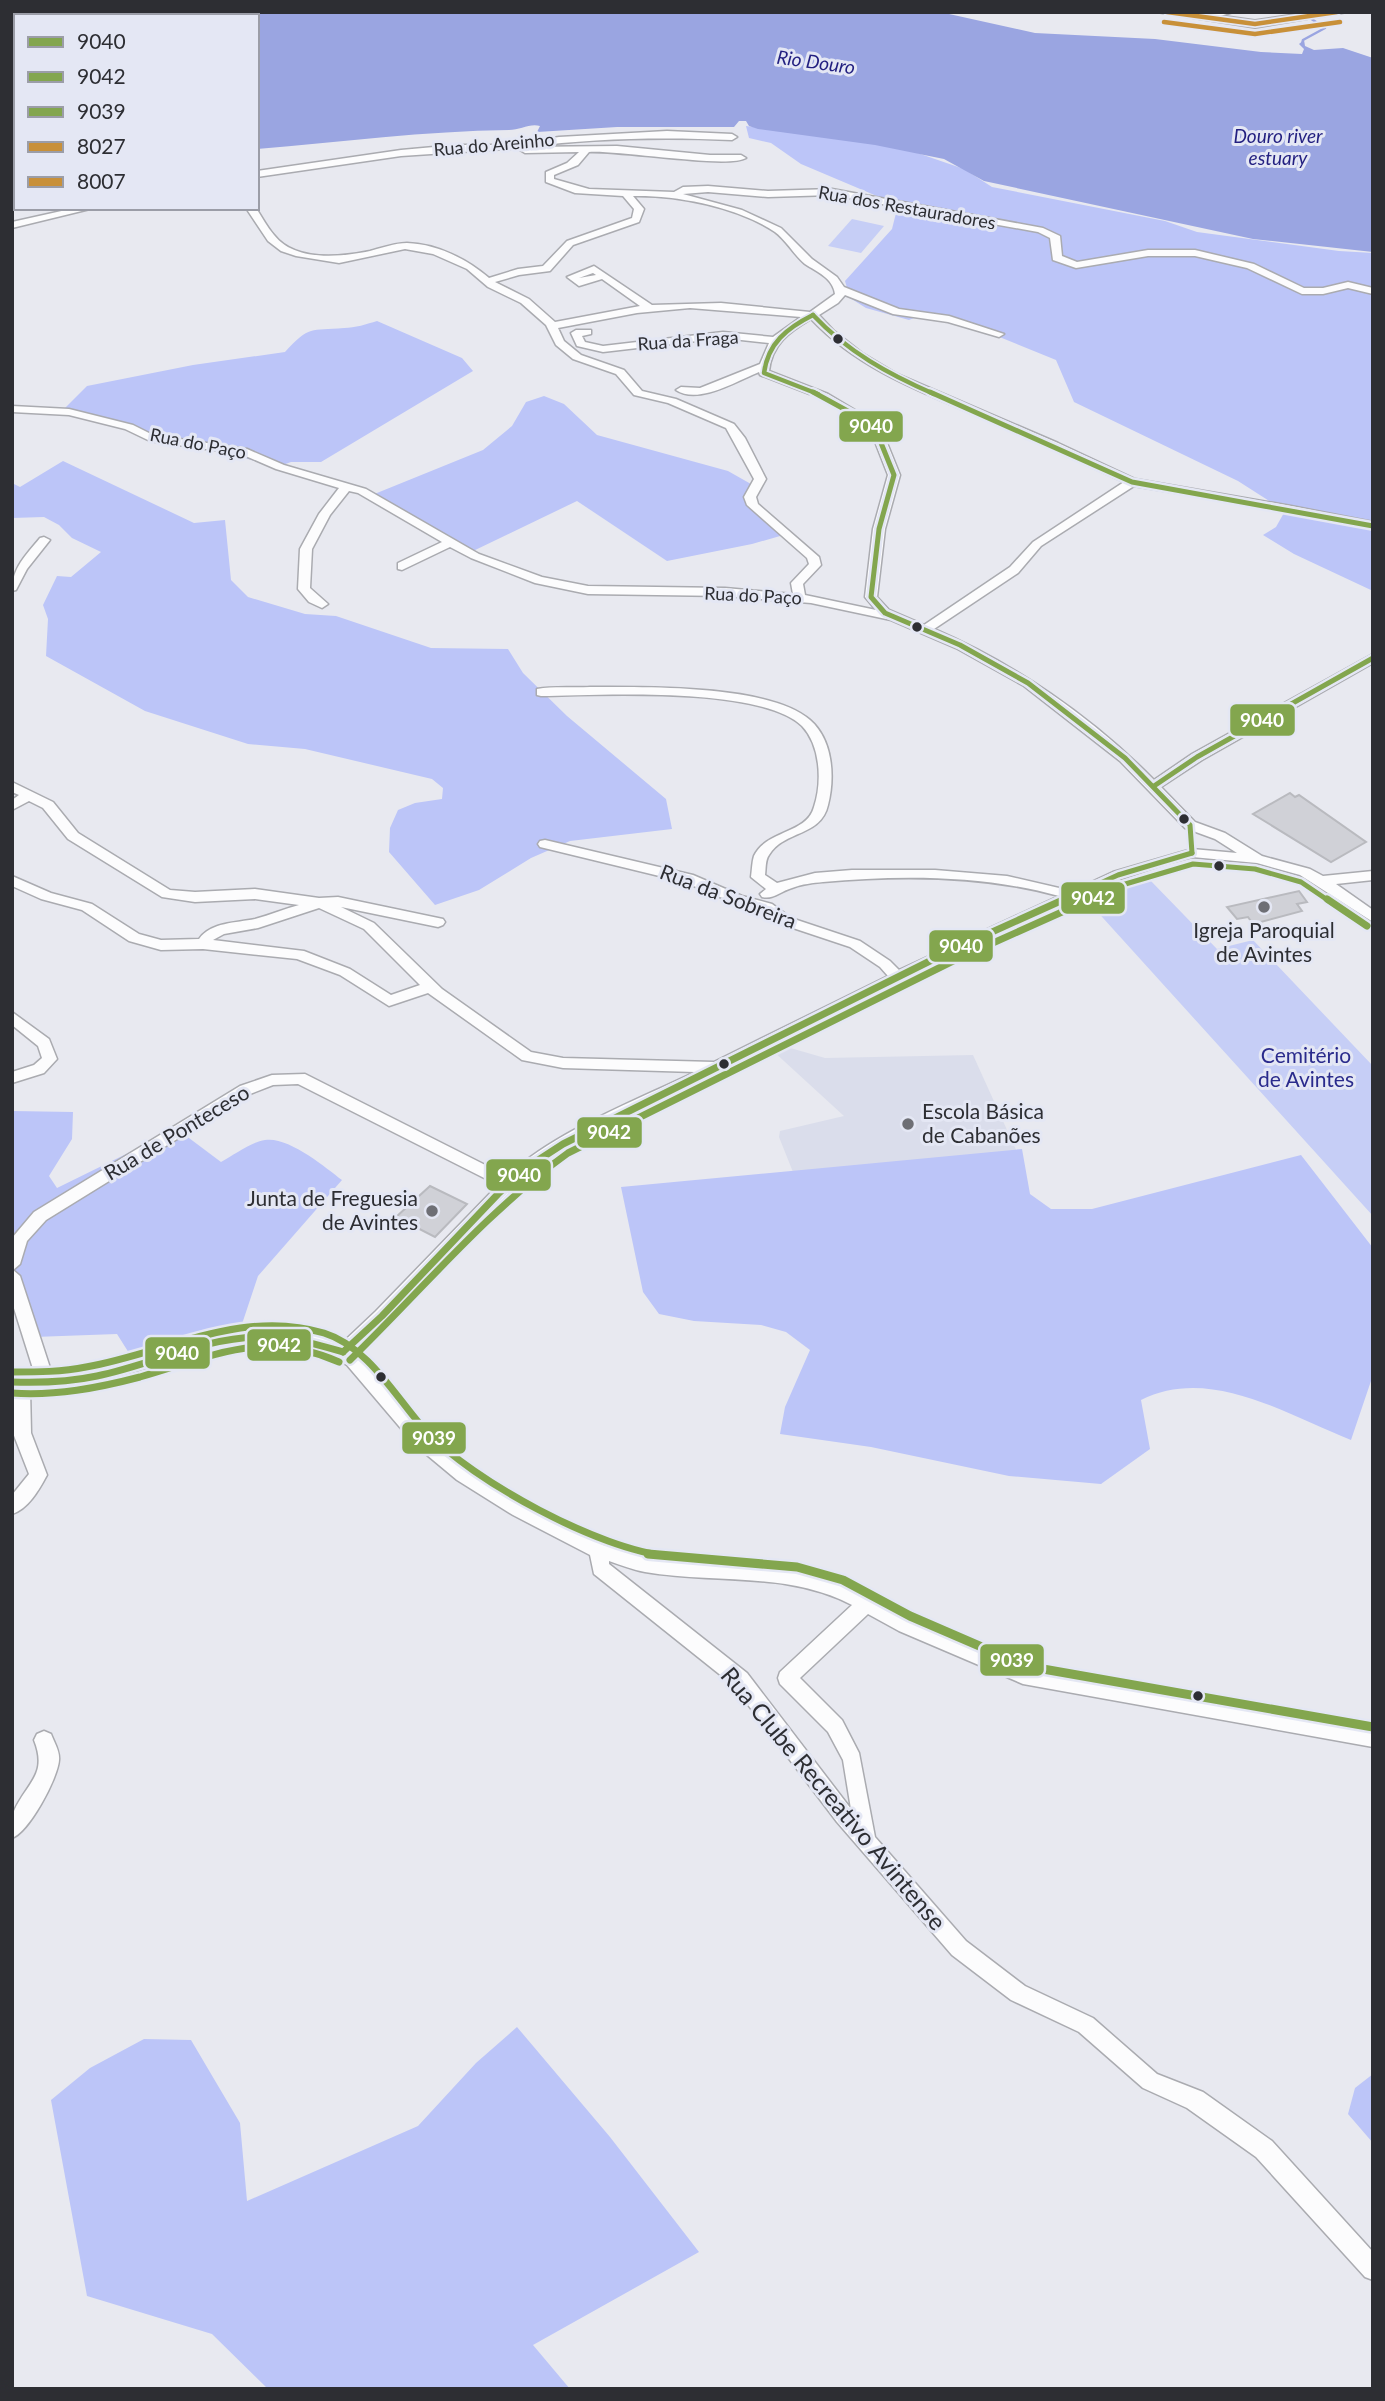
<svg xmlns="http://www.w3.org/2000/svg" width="1385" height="2401" font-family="Lato,sans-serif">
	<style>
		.built { fill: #daddeb }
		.green { fill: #c6cef6 }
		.forest { fill: #bcc5f8 }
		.water { fill: #9aa5e1 }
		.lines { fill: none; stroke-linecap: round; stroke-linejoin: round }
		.stream { stroke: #9aa5e1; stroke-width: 2.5 }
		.building { fill: #d0d1d7; stroke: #b9babf; stroke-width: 2 }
		.minor-casing { stroke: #aaabb0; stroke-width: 3 }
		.major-casing { stroke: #aaabb0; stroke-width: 4 }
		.minor { fill: #fcfcfd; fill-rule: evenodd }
		.major { fill: #fcfcfd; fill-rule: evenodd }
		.bus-1-far2-casing { stroke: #e4e7f4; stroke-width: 8 }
		.bus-1-far1-casing { stroke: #e4e7f4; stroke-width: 10 }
		.bus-1-casing { stroke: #e4e7f4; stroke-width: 12 }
		.bus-2-far1-casing { stroke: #e4e7f4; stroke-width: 10 }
		.bus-2-casing { stroke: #e4e7f4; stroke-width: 12 }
		.bus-3-far1-casing { stroke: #e4e7f4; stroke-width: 12 }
		.bus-3-casing { stroke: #e4e7f4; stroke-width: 14 }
		.bus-4-casing { stroke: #e4e7f4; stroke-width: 8 }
		.bus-5-casing { stroke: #e4e7f4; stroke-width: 8 }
		.bus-1-far2 { stroke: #83a64e; stroke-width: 4.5 }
		.bus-1-far1 { stroke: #83a64e; stroke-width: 5 }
		.bus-1 { stroke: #83a64e; stroke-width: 7 }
		.bus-2-far1 { stroke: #83a64e; stroke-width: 5 }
		.bus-2 { stroke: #83a64e; stroke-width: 7 }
		.bus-3-far1 { stroke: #83a64e; stroke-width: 7 }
		.bus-3 { stroke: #83a64e; stroke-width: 9 }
		.bus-4 { stroke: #c89039; stroke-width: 4.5 }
		.bus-5 { stroke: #c89039; stroke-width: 4.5 }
		.bus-dot { fill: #2d2e33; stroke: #e4e7f4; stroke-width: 2.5 }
		.poi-dot { fill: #6e6f75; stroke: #e4e7f4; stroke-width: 2.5 }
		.labels { text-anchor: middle; stroke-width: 6; stroke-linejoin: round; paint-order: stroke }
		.far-street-label { font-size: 18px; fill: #2d2e33; stroke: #e4e7f4 }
		.far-water-label { font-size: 19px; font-style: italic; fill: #221f80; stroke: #e4e7f4 }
		.street-label { font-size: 21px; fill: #2d2e33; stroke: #e4e7f4 }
		.poi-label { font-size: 21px; fill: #2d2e33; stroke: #e4e7f4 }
		.park-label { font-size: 21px; fill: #2a2b8c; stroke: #e4e7f4 }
		.near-street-label { font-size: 24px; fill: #2d2e33; stroke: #e4e7f4 }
		.line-badge { stroke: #e4e7f4; stroke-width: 2.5 }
		.badge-label { font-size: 19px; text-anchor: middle; font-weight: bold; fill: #fff }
	</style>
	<rect width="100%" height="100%" fill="#e8e9f0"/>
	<polygon class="built" points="780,1045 825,1058 973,1055 1017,1152 801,1192 779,1137 780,1131 844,1116 772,1050"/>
	<g class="green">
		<polygon points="852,219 884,226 861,253 828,246"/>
		<polygon points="1150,880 1217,949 1253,940 1373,1066 1373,1216 1084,897"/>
	</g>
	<g class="forest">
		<polygon points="746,126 903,148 964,169 992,187 1165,221 1197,232 1339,251 1373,253 1373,591 1294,554 1263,535 1276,527 1285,511 1238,481 1074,402 1056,360 997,336 921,315 909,320 866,308 850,298 845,281 892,229 898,205 801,164 771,143 749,138"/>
		<path d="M 377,321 L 462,358 L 473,371 L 321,462 L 291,462 L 277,467 L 64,409 L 87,386 L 193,365 L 285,352 C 310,325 310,331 344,328 C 355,328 367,324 377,321 Z"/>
		<polygon points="544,396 564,404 597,435 728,471 758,488 746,500 787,534 752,544 667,561 577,501 471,552 372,495 483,450 512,426 526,402"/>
		<polygon points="63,461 194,523 225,520 231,580 248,597 305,614 336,616 431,648 508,649 523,673 567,716 666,799 672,829 570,841 531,858 479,890 435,905 389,852 390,828 398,810 415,803 442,799 443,788 432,779 305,749 248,744 145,711 46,656 48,619 43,605 57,576 71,577 101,552 72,538 59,525 44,517 12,518 12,483 20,487"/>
		<path d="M 12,1111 L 73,1112 L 72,1139 L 49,1176 L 57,1188 L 177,1129 L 221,1162 C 234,1155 251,1142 265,1140 C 288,1136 325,1167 342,1180 L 258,1276 L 240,1330 L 134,1361 L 117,1334 L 34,1337 L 12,1296 Z"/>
		<path d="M 1022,1149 L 1030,1194 L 1051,1209 L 1092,1209 L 1301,1155 L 1373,1248 L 1373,1375 L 1351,1440 C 1287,1415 1210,1365 1141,1400 L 1150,1449 L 1101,1484 L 1009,1476 L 871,1447 L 780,1434 L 785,1407 L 810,1350 L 786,1332 L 761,1325 L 694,1321 L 659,1314 L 643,1292 L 621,1187 Z"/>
		<polygon points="517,2027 610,2137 699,2252 533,2345 570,2389 268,2389 212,2334 87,2296 51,2100 90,2068 144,2039 191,2040 240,2123 247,2201 418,2126 476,2063"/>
		<polygon points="1373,2074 1373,2143 1348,2114 1355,2088"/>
	</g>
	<path class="water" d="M 12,12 L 940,12 L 1035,33 L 1155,39 L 1261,52 L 1302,54 L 1304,49 L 1299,44 L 1304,40 L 1305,46 L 1314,50 L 1343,48 L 1373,58 L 1373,252 L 1253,239 L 984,181 L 944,159 L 875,145 L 758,129 L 749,126 L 746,121 L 739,121 L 734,127 L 617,127 L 537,132 L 540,126 C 530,123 520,130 509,130 C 425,131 341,142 257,149 L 257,16 L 16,16 L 16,179 L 12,180 Z"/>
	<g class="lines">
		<polyline class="stream" points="1301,12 1325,28 1303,40 1302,44"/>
	</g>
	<g class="building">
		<polygon points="1290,793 1295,797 1299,795 1366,842 1331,862 1253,814"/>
		<polygon points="1299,891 1307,902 1297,904 1302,911 1253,924 1248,917 1237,919 1227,907"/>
		<polygon points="430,1186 467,1204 435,1237 396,1217"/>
	</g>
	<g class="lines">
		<g class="minor-casing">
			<g id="minor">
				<polygon points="1233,12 1214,18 1186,13 1186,12"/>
				<path d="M 667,131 L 732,134 L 737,137 L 732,140 C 663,137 595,138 527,147 L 617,146 L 710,155 L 741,155 L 746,158 C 728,169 619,150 589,152 L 578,165 L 554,175 L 554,179 L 589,189 L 674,192 L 683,187 L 708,186 L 768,191 L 832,189 L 1043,228 L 1060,236 L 1062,256 L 1077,262 L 1148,250 L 1195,250 L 1254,264 L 1304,288 L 1323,288 L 1348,282 L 1373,288 L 1373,294 L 1348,288 L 1323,294 L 1302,294 L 1247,268 L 1195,256 L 1148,256 L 1076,268 L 1053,260 L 1050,238 L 1038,232 L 832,195 L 768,197 L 708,192 L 683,194 L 742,210 L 781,228 L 812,259 L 837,277 L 844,287 L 899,309 L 949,316 L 1004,334 L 999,337 L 948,322 L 893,314 L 845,295 L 838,303 L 819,315 L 834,331 L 862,353 L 897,374 L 1058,443 L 1135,479 L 1291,506 L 1373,522 L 1373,529 L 1291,512 L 1134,486 L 1041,546 L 1018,573 L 934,629 C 1015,664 1092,717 1154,780 L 1192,754 L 1373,654 L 1373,663 L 1202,760 L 1161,787 L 1195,822 L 1225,833 L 1262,856 L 1310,869 L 1323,876 L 1373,871 L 1373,880 L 1336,884 L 1373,910 L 1373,922 L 1300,875 L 1257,863 L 1192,857 L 1165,864 L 1123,878 L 955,954 L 568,1148 L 531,1172 L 504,1198 L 388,1321 L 354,1352 L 427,1435 L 469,1470 L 525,1505 L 603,1545 L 645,1556 L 795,1569 L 840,1582 L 911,1619 L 1025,1668 L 1373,1729 L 1373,1747 L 1023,1684 L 899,1631 L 868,1614 L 800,1678 L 842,1720 L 859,1753 L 875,1837 L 966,1941 L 1025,1986 L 1093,2018 L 1157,2074 L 1203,2092 L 1272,2141 L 1373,2252 L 1373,2280 L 1365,2277 L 1256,2157 L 1187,2108 L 1143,2088 L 1079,2032 L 1011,2000 L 952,1955 L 837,1822 L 733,1685 L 594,1574 L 590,1555 L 513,1515 L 457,1480 L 415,1445 L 347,1365 L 321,1350 L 292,1343 L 256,1342 L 221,1348 L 89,1384 L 30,1389 L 31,1433 L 47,1475 C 39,1490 28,1509 12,1514 L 12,1495 L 29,1474 L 13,1433 L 12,1375 L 35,1375 L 12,1302 L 12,1238 L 34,1212 L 240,1086 L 272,1075 L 305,1074 L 507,1176 C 556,1131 635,1101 695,1072 L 563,1068 L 522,1060 L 428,993 L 389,1006 L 340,975 L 297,959 L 203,949 L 161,950 L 129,941 L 82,910 L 41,899 L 12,886 L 12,876 L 51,893 L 92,904 L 139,934 L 161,940 L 199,939 C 211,922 236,923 255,919 C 270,915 284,909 299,905 L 255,899 L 195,902 L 162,897 L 68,839 L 43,808 L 29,801 L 12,810 L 12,800 L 19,795 L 12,792 L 12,782 L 53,802 L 78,833 L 170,890 L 195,892 L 255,889 L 319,898 L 338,897 L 443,919 L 445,922 L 443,925 L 438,927 L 341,907 L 374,923 L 442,989 L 531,1052 L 563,1058 L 714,1062 L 888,976 L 880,967 L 850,947 L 781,924 L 762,910 L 732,902 L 684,882 L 540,847 L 538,844 L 540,841 L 545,840 L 693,875 L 742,896 L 772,904 L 791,918 L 860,941 L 890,961 L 899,970 L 1059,896 C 984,875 901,875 823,882 C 813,883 802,884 792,888 C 781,891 773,900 762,897 L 760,894 L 766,889 L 751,877 C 752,870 752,862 754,856 C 766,830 807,834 814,807 C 822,783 821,746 802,726 C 761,686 598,695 541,696 L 537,695 L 537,689 C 553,686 573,688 590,687 C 643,687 769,684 810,720 C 833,740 835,777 828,805 C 821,837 784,830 769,855 C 765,860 766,869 765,875 L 777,883 L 815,873 L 852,870 L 935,870 L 1007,876 L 1072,891 L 1113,872 L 1192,849 L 1237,853 L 1215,839 L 1185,828 L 1120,761 L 1024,686 L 956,648 L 891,620 L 811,603 L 725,596 L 588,594 L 535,583 L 471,558 L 450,547 L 402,570 L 398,569 L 398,563 L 442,542 L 358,493 L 349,491 L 330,515 L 312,549 L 310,588 L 328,604 L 322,608 L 309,602 L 298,589 L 300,549 L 319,514 L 339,488 L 276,469 L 241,454 L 150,441 L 125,429 L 69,415 L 12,412 L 12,406 L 69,409 L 133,425 L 153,435 L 247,449 L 284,465 L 366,489 L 479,554 L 542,577 L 588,586 L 725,588 L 793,594 L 791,583 L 809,564 L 807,558 L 747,505 L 744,497 L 754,479 L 726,428 L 668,403 L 634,395 L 616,374 L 573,359 L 556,345 L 546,325 L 521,303 L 488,287 L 467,269 L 433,254 L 405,249 L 339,263 L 296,256 L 281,251 L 268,241 L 246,208 L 256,208 C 262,217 267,227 274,235 C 295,262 341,257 370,251 C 381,248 395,243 407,243 C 437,244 467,259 489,278 L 518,269 L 543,266 L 567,241 L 632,218 L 634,209 L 623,196 L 575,193 L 546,182 L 546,172 L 567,163 L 579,152 L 525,153 L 520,150 L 522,148 L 401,156 L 257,177 L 257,171 L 401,150 L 456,145 L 502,145 L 559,137 ZM 633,196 C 677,195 738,207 775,232 C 787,241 794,255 805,264 C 817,272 833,278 835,294 L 810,312 L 721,303 L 652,305 L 594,266 L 567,277 L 579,286 L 602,279 L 640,306 L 555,322 L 529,299 L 495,282 L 519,275 L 550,271 L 573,245 L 639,222 L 644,209 ZM 593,273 L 596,275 L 579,278 ZM 690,308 L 801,317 L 773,337 L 723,332 L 603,346 L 585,342 L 582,336 L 591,334 L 591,330 L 576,330 L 571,333 L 577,346 L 603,352 L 723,338 L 769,343 L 760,364 L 700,388 L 681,387 L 676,390 C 698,405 737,381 759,372 L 760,375 L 820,398 L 862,423 L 872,434 L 888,475 L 873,529 L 865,597 L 876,610 L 805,595 L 803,584 L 821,565 L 819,557 L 758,504 L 756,497 L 766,479 L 745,438 L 734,424 L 676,399 L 642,391 L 624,370 L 581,355 L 564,341 L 558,328 L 637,313 ZM 811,319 C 859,370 924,393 987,420 C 1033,440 1078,461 1124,482 L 1033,542 L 1010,567 L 924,625 L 889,610 L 877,597 L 885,529 L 900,475 L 883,433 L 870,419 L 828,394 L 769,371 C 772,344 789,332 811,319 ZM 319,908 L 364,929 L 420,985 L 391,995 L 350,969 L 304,951 L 213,940 L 224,934 L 258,928 ZM 298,1084 L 498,1185 L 376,1311 L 340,1345 C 274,1307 198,1344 131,1361 C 105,1367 79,1371 52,1374 L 20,1276 L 13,1270 L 20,1264 L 27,1241 L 46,1220 L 250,1094 L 273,1085 ZM 609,1561 C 621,1565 633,1570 645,1572 C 714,1584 788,1571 852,1605 L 780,1672 L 778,1678 L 780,1684 L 828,1732 L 843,1760 L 851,1809 L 747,1673 L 609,1564 Z"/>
				<polygon points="75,208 94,208 12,228 12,222"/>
				<path d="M 44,537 L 50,540 L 27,569 L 16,590 L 12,591 C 12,568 26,555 40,538 Z"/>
				<polygon points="12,1012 49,1039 57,1059 44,1073 12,1083 12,1072 34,1065 42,1058 38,1046 12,1025"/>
				<path d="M 44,1731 L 51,1734 C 54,1742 60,1751 59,1760 C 58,1778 29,1832 12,1838 C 12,1830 10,1818 14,1811 C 27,1782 48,1775 34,1740 L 37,1734 Z"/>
			</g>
		</g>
		<g class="major-casing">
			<polygon id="major" points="1160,12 1190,12 1255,21 1316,12 1344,12 1255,27"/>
		</g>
		<use href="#minor" class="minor"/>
		<use href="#major" class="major"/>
		<g class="bus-1-far2-casing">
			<g id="bus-1-far2">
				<path d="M 813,315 C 787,328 768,343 764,373 L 818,394"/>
				<path d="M 813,315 C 848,352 888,374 934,394"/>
			</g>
		</g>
		<g class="bus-1-far1-casing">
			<g id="bus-1-far1">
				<polyline points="813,392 866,421 877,433 894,475 879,529 871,597 885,613 960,645 1028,683 1125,758 1190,825 1192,853"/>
				<polyline points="930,392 1132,482 1373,526"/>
				<polyline points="1154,786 1197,757 1373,658"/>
				<polyline points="1061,901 1118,875 1192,853"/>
			</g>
		</g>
		<g class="bus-1-casing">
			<g id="bus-1">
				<polyline points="343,1352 382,1316 498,1194 526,1168 563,1144 950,951 1065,899"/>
				<path d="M 12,1382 C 41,1383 69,1382 97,1376 C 151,1365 203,1338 259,1337 C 289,1336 315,1344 343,1352"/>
			</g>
		</g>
		<g class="bus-2-far1-casing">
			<polyline id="bus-2-far1" points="1087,901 1122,885 1193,864 1255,869 1301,882 1329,901"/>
		</g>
		<g class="bus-2-casing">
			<g id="bus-2">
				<polyline points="1327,899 1367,926"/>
				<path d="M 350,1360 C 422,1290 486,1212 568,1153 L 955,960 L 1091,899"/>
				<path d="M 12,1393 C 56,1396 98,1388 140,1377 C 213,1356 264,1329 339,1362"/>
			</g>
		</g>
		<g class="bus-3-far1-casing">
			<path id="bus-3-far1" d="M 12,1372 C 37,1372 62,1372 86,1367 C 166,1353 241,1308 324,1333 C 369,1347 396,1398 426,1431 C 473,1481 600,1550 668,1556"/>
		</g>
		<g class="bus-3-casing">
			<polyline id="bus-3" points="648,1554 797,1567 843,1580 910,1616 1026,1666 1373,1727"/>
		</g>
		<g class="bus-4-casing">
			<polyline id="bus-4" points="1167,12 1255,24 1337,12"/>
		</g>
		<g class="bus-5-casing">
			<polyline id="bus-5" points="1164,22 1255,34 1340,22"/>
		</g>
		<use href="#bus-1-far2" class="bus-1-far2"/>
		<use href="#bus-1-far1" class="bus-1-far1"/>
		<use href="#bus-1" class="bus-1"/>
		<use href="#bus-2-far1" class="bus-2-far1"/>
		<use href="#bus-2" class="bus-2"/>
		<use href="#bus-3-far1" class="bus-3-far1"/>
		<use href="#bus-3" class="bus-3"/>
		<use href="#bus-4" class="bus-4"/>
		<use href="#bus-5" class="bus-5"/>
	</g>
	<g class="bus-dot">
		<circle cx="838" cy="339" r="6"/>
		<circle cx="917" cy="627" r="6"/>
		<circle cx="1184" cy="819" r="6"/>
		<circle cx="1219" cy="866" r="6"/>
		<circle cx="724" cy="1064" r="6"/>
		<circle cx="381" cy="1377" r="6"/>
		<circle cx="1198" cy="1696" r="6"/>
	</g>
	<g class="poi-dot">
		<circle cx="1264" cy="907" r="7"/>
		<circle cx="908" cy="1124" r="7"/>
		<circle cx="432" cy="1211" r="7"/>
	</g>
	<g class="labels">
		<g class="far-street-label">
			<text transform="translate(494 145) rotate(-5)" y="6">Rua do Areinho</text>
			<text transform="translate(907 208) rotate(10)" y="6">Rua dos Restauradores</text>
			<text transform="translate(688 341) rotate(-4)" y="6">Rua da Fraga</text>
			<text transform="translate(198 444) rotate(11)" y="6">Rua do Paço</text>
			<text transform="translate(753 596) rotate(3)" y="6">Rua do Paço</text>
		</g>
		<g class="far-water-label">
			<text transform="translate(816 62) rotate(8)" y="7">Rio Douro</text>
			<text x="1278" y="143">Douro river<tspan x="1278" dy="22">estuary</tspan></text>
		</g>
		<g class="street-label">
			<text transform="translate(728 897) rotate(21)" y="7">Rua da Sobreira</text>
			<text transform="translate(177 1133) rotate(-31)" y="7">Rua de Ponteceso</text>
		</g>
		<g class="poi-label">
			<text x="1264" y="938">Igreja Paroquial<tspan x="1264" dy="24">de Avintes</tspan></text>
			<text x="922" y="1119" text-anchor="start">Escola Básica<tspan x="922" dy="24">de Cabanões</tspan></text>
			<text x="418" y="1206" text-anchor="end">Junta de Freguesia<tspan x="418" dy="24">de Avintes</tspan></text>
		</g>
		<g class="park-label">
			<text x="1306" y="1063">Cemitério<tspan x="1306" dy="24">de Avintes</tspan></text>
		</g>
		<g class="near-street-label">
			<text transform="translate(833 1799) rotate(50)" y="8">Rua Clube Recreativo Avintense</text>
		</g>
	</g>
	<g class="line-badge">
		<rect x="838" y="410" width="66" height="33" rx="7" fill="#83a64e"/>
		<rect x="1229" y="703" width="67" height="34" rx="7" fill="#83a64e"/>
		<rect x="1060" y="881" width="66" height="34" rx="7" fill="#83a64e"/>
		<rect x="928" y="929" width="66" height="34" rx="7" fill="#83a64e"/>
		<rect x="576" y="1116" width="67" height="33" rx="7" fill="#83a64e"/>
		<rect x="485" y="1158" width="67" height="34" rx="7" fill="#83a64e"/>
		<rect x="246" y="1328" width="66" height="34" rx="7" fill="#83a64e"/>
		<rect x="144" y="1336" width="67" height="34" rx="7" fill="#83a64e"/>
		<rect x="401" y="1421" width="66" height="34" rx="7" fill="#83a64e"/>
		<rect x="979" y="1643" width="66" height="34" rx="7" fill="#83a64e"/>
	</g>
	<g class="badge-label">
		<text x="871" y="433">9040</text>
		<text x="1262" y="727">9040</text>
		<text x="1093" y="905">9042</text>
		<text x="961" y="953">9040</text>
		<text x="609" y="1139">9042</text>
		<text x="519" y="1182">9040</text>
		<text x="279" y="1352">9042</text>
		<text x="177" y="1360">9040</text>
		<text x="434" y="1445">9039</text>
		<text x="1012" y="1667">9039</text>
	</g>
	<rect width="1385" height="2401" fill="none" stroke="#2d2e33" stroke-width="28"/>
	<rect x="14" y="14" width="245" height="196" fill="#e4e7f4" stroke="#9b9da7" stroke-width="2"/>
	<rect x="28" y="37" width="35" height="10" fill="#83a64e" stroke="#9b9da7" stroke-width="2"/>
	<text x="77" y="49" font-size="21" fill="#2d2e33">9040</text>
	<rect x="28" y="72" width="35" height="10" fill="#83a64e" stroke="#9b9da7" stroke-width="2"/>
	<text x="77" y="84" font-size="21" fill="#2d2e33">9042</text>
	<rect x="28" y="107" width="35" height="10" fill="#83a64e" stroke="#9b9da7" stroke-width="2"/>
	<text x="77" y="119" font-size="21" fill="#2d2e33">9039</text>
	<rect x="28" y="142" width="35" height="10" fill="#c89039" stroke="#9b9da7" stroke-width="2"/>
	<text x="77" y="154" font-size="21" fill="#2d2e33">8027</text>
	<rect x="28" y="177" width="35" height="10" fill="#c89039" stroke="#9b9da7" stroke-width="2"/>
	<text x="77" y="189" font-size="21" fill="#2d2e33">8007</text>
</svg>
